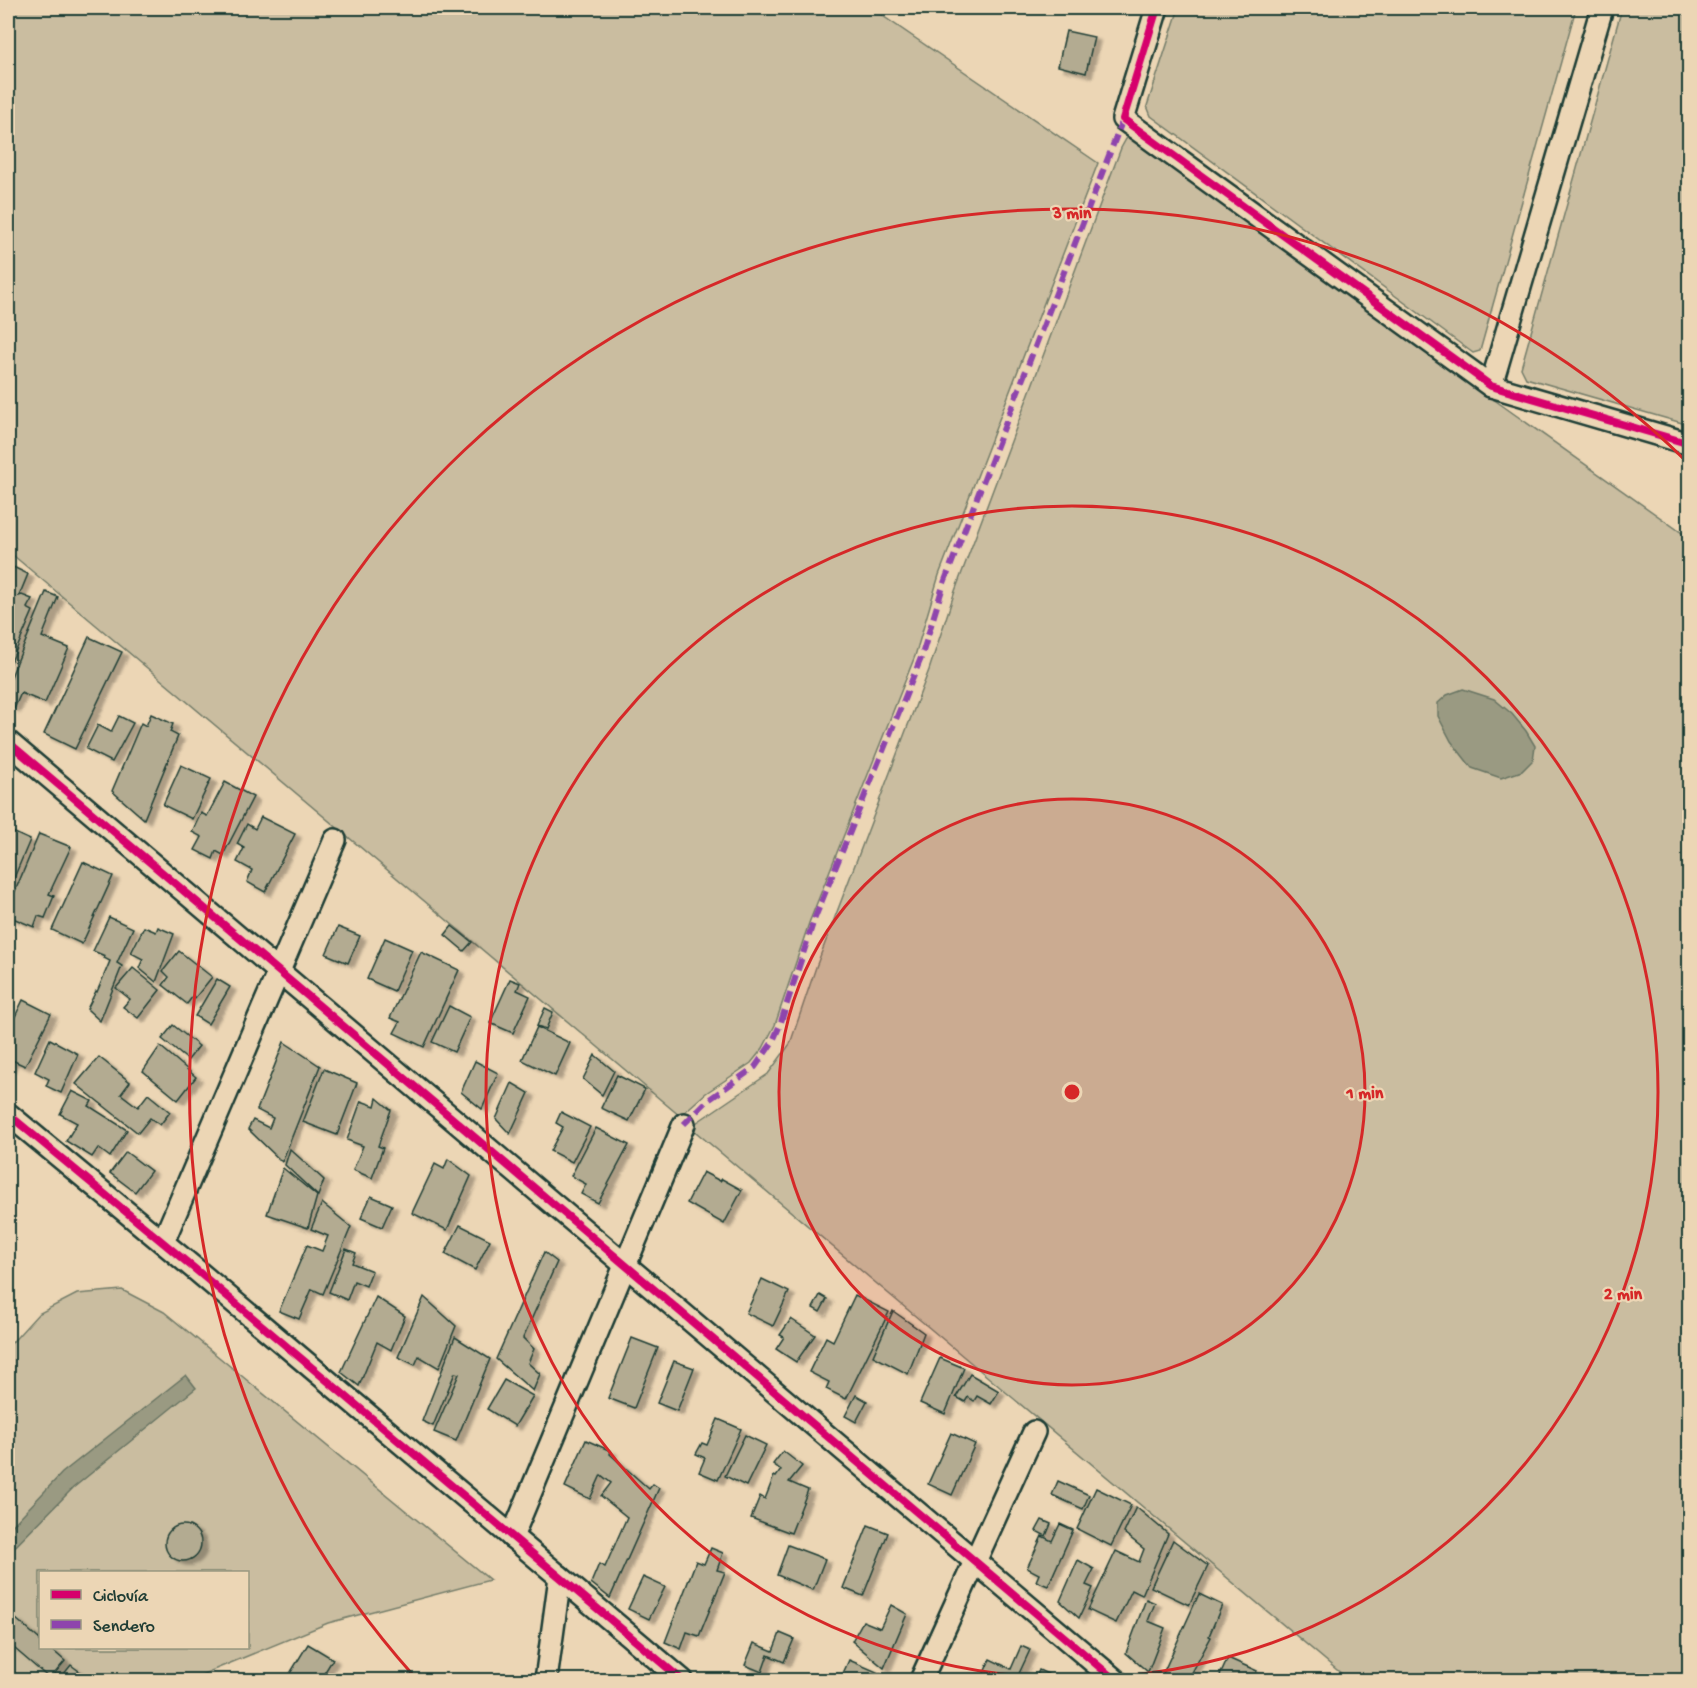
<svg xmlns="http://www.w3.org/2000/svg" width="1697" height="1688" font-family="'Gochi Hand',sans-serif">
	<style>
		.green { fill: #cabda0; stroke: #747d6a; stroke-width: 1.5; fill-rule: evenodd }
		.water { fill: #9a9a82; stroke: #697563; stroke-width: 1.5 }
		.building { fill: #b3ab91; stroke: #1f3d34; stroke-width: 1.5; filter: url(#shadow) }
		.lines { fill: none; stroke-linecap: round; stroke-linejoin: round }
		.minor-casing { stroke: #1f3d34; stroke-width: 26 }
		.minor { stroke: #ecd6b5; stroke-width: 21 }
		.quiet { stroke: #8e44ad; stroke-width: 6; stroke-dasharray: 12 6; stroke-linecap: butt }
		.cycleway-casing { stroke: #ecd6b5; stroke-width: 11 }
		.cycleway { stroke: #d6006c; stroke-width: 8 }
		.ring { fill: none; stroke: #d62828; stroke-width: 3 }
		.centre { fill: #d62828; stroke: #ecd6b5; stroke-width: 3 }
		.ring-label { font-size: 18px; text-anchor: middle; font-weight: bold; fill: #d62828; stroke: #ecd6b5; stroke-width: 4.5; stroke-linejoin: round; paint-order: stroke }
	</style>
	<defs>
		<filter id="shadow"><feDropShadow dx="6" dy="4" stdDeviation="1.5" flood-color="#0004"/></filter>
	</defs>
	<rect width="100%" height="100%" fill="#ecd6b5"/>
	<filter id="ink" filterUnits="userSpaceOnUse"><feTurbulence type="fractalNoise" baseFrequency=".0167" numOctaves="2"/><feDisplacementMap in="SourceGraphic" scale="12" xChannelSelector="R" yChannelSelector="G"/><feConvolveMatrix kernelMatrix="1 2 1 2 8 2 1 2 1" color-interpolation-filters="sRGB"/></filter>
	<g filter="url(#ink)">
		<g class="green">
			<polygon points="8,8 871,8 1098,163 939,575 915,656 809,923 775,1025 763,1048 751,1063 706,1093 680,1116 8,551"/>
			<polygon points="1179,8 1576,8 1480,351 1473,353 1151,116 1147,106"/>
			<polygon points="1622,8 1689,8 1689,425 1526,378 1521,368"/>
			<polygon points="1131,136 1486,394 1689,538 1689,1680 1349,1680 690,1127 768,1074 790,1044 816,967 929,670 955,591 1121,148 1126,139"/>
			<path d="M 122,1290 L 164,1312 L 490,1580 L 328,1623 L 189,1680 L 8,1680 L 8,1347 L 38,1314 L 77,1294 ZM 40,1572 L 248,1572 L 248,1648 L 40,1648 Z"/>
		</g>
		<g class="water">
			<polygon points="1463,689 1494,699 1512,714 1526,731 1535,746 1533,760 1522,771 1501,778 1472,768 1451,741 1438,716 1438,703 1447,695"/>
			<polygon points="186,1375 196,1388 73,1488 8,1554 8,1530 62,1473"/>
		</g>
		<g class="building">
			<polygon points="1066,31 1094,37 1086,73 1058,66"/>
			<polygon points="9,565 28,574 19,596 22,595 32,599 27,608 33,611 8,669 8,569"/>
			<polygon points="46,592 58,597 42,637 69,648 45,703 21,693 14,709 8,703 8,684"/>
			<polygon points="89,637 122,652 75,749 44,734"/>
			<polygon points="151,714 173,724 170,732 178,736 144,819 112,791 141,723 146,726"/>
			<polygon points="119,716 133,723 112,762 86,749 98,725 111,732"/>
			<polygon points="181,765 211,779 192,819 163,805"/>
			<polygon points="225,782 253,797 223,855 216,851 213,859 195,850 202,837 192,832 201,813 207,816"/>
			<polygon points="261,817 295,834 265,892 247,882 252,870 237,862 244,848 237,844 247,824 255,829"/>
			<polygon points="8,830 30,840 8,892"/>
			<polygon points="39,834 71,847 49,894 54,896 45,918 38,916 34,927 8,916 8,908"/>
			<polygon points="83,862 113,876 82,944 52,930"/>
			<polygon points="109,917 133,928 117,963 122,966 100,1021 87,1009 96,991 97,992 110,961 104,958 105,956 93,951"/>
			<polygon points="452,926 472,942 464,951 445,935"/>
			<polygon points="144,927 156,932 158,927 174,934 156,982 139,968 143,959 131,953"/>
			<polygon points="338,927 360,936 348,963 326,954"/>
			<polygon points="385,938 412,950 394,991 367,979"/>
			<polygon points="179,951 212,977 195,998 193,996 187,1004 163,985 169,977 163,971"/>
			<polygon points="421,952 459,970 424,1047 394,1033 400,1022 390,1018"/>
			<polygon points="133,968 160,990 138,1018 123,1007 130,999 116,988"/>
			<polygon points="217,979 230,987 208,1024 195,1016"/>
			<polygon points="510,979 520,983 517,990 530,996 513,1033 490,1023"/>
			<polygon points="23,1000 51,1014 25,1066 12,1060 8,1069 8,1031"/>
			<polygon points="449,1006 470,1017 454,1052 432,1042"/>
			<polygon points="545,1008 553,1012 546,1029 537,1026"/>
			<polygon points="173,1025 199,1046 188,1060 162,1039"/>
			<polygon points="537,1027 570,1043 555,1076 522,1060"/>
			<polygon points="50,1039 78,1054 61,1093 46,1086 49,1079 35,1072"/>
			<polygon points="284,1042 320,1066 282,1162 248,1129 253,1120 269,1128 273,1118 257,1110"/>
			<polygon points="160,1046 196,1077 178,1100 143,1071"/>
			<polygon points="595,1055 614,1071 602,1095 583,1079"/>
			<polygon points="99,1057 130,1082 121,1094 138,1107 148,1094 170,1112 160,1125 150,1118 138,1133 76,1084"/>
			<polygon points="475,1061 498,1073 482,1109 461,1092"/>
			<polygon points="324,1069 357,1083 337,1135 303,1122"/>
			<polygon points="617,1075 645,1089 629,1121 601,1108"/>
			<polygon points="512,1083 529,1093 510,1134 496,1119"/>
			<polygon points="72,1091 92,1101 89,1106 127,1130 110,1157 98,1148 92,1157 66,1141 77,1123 60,1114"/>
			<polygon points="377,1098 391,1110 378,1146 383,1148 372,1178 353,1170 363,1146 347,1140 361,1101 375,1106"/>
			<polygon points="561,1112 590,1127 572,1162 550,1151 563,1127 556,1123"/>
			<polygon points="596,1128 629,1145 598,1203 581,1194 586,1184 571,1176"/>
			<polygon points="290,1149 324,1180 318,1196 285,1165"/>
			<polygon points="126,1152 151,1171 135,1192 110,1173"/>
			<polygon points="448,1159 471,1176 447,1230 412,1213 435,1164 444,1169"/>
			<polygon points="283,1168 317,1196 308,1228 267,1214"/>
			<polygon points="703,1172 720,1181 722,1179 742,1190 724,1224 687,1203"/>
			<polygon points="371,1196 392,1205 382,1227 361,1218"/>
			<polygon points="322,1203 351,1227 323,1294 312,1289 299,1319 279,1311 307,1245 322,1251 328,1236 311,1229"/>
			<polygon points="460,1225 490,1240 475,1270 445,1254"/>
			<polygon points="346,1249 356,1253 352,1263 372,1271 366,1286 354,1281 347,1300 329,1292"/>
			<polygon points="544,1252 557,1262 523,1338 534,1349 528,1363 540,1374 533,1391 496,1359"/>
			<polygon points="762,1279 789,1292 773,1326 746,1313"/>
			<polygon points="820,1295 827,1299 820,1312 813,1308"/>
			<polygon points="855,1295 889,1312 846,1399 826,1389 829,1382 809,1372 826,1337 833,1341"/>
			<polygon points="376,1297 405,1316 391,1350 377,1342 359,1386 341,1372"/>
			<polygon points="424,1297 456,1326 439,1368 419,1356 415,1365 398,1357"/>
			<polygon points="893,1311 924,1333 908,1374 873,1356"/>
			<polygon points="791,1319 815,1335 796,1362 776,1349 784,1337 780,1335"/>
			<polygon points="455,1337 490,1359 456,1441 434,1432 459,1374 455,1373 433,1426 422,1421"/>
			<polygon points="632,1338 658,1348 634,1408 608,1398"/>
			<polygon points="940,1358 964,1368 945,1414 920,1403"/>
			<polygon points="674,1361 694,1368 677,1411 657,1403"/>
			<polygon points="970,1374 999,1391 991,1404 977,1396 974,1401 968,1397 965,1402 956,1397"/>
			<polygon points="504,1380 533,1396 515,1426 487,1409"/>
			<polygon points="856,1395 867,1401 856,1422 845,1416"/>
			<polygon points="718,1419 741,1429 718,1480 699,1472 705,1458 696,1454 702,1443 707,1445"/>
			<polygon points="951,1433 975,1444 952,1495 928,1484"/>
			<polygon points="745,1435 766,1445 746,1486 725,1476"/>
			<polygon points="586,1440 611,1451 610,1454 649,1489 653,1484 659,1488 610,1598 591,1583 599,1564 605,1567 627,1517 601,1496 611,1483 601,1475 590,1499 565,1487"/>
			<polygon points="783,1451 802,1466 789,1482 808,1490 791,1533 751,1518 760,1496 765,1499 774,1476 776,1477 781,1470 773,1464"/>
			<polygon points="1058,1481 1089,1495 1083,1509 1052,1495"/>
			<polygon points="1096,1488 1131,1505 1111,1546 1077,1529"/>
			<polygon points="1136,1507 1168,1534 1142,1595 1132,1590 1116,1623 1088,1610 1116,1551 1139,1562 1144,1549 1124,1533"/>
			<polygon points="1042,1520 1051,1524 1046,1536 1036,1531"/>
			<polygon points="1060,1524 1073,1530 1048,1586 1036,1581 1039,1574 1027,1568 1042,1536 1052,1541"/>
			<circle cx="183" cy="1543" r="18"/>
			<polygon points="868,1525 888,1533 863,1596 843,1588"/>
			<polygon points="1173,1540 1208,1566 1189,1605 1151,1587"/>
			<polygon points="788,1545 825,1559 813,1590 777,1575"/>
			<polygon points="711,1548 723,1553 717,1570 725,1572 699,1636 687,1632 681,1649 665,1642 696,1561 704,1564"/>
			<polygon points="1078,1560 1094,1569 1086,1585 1093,1588 1079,1618 1060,1601"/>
			<polygon points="643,1577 665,1587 649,1619 628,1609"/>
			<polygon points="1199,1594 1222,1605 1209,1636 1211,1637 1188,1680 1160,1680"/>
			<polygon points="1146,1599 1155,1603 1148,1621 1165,1628 1148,1672 1126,1653"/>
			<polygon points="891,1605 907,1614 884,1668 852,1641 863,1621 880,1628"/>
			<polygon points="15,1618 40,1640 40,1648 50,1648 65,1661 50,1679 8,1643 8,1627"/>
			<polygon points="780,1633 794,1639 784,1662 768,1655 762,1672 745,1665 754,1643 773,1651"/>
			<polygon points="308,1644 333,1659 320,1680 286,1680"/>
			<polygon points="1021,1646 1030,1650 1016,1680 981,1680 990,1659 1011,1669"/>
			<polygon points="1228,1658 1257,1671 1253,1680 1218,1680"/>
			<polygon points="849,1660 884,1675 881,1680 840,1680"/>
			<polygon points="71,1665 91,1680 59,1680"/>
			<polygon points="1039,1670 1056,1678 1054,1680 1035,1680"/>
		</g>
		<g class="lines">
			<g class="minor-casing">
				<g id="minor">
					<polyline points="1157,8 1123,119 1491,386 1690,444"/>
					<polyline points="1491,386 1602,8"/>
					<polyline points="8,742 1115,1680"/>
					<polyline points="8,1114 195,1269 682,1680"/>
					<polyline points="163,1242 335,840"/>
					<polyline points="512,1537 684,1124"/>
					<polyline points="546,1680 560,1577"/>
					<polyline points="921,1680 1034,1432"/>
				</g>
			</g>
			<use href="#minor" class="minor"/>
			<polyline class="quiet" points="684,1124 707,1101 755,1067 772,1043 780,1025 814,920 921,658 944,583 1123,119"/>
			<g class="cycleway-casing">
				<g id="cycleway">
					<polyline points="1157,8 1123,119 1491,386 1690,444"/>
					<polyline points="8,742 1115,1680"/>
					<polyline points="8,1114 195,1269 682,1680"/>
				</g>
			</g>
			<use href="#cycleway" class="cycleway"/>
		</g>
	</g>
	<circle cx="1072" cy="1092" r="293" fill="#d62828" fill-opacity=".12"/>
	<g class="ring">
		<circle cx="1072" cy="1092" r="293"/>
		<circle cx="1072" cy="1092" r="586"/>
		<path d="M413 1675A880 880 0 0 1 1689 464"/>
	</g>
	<circle cx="1072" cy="1092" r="9" class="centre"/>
	<g class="ring-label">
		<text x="1072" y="218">3 min</text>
		<text x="1365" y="1098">1 min</text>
		<text x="1623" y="1299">2 min</text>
	</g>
	<rect width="1697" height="1688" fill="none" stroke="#ecd6b5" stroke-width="30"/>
	<rect x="15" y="15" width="1667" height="1658" fill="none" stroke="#1f3d34" stroke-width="2" filter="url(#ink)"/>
	<rect x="39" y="1571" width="210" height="78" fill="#ecd6b5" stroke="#9a9981" stroke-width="1.5"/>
	<rect x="51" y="1590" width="30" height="9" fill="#d6006c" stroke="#9a9981" stroke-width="1.5"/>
	<text x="93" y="1601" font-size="18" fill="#1f3d34">Ciclovía</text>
	<rect x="51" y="1620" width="30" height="9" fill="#8e44ad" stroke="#9a9981" stroke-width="1.5"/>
	<text x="93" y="1631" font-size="18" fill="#1f3d34">Sendero</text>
</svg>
